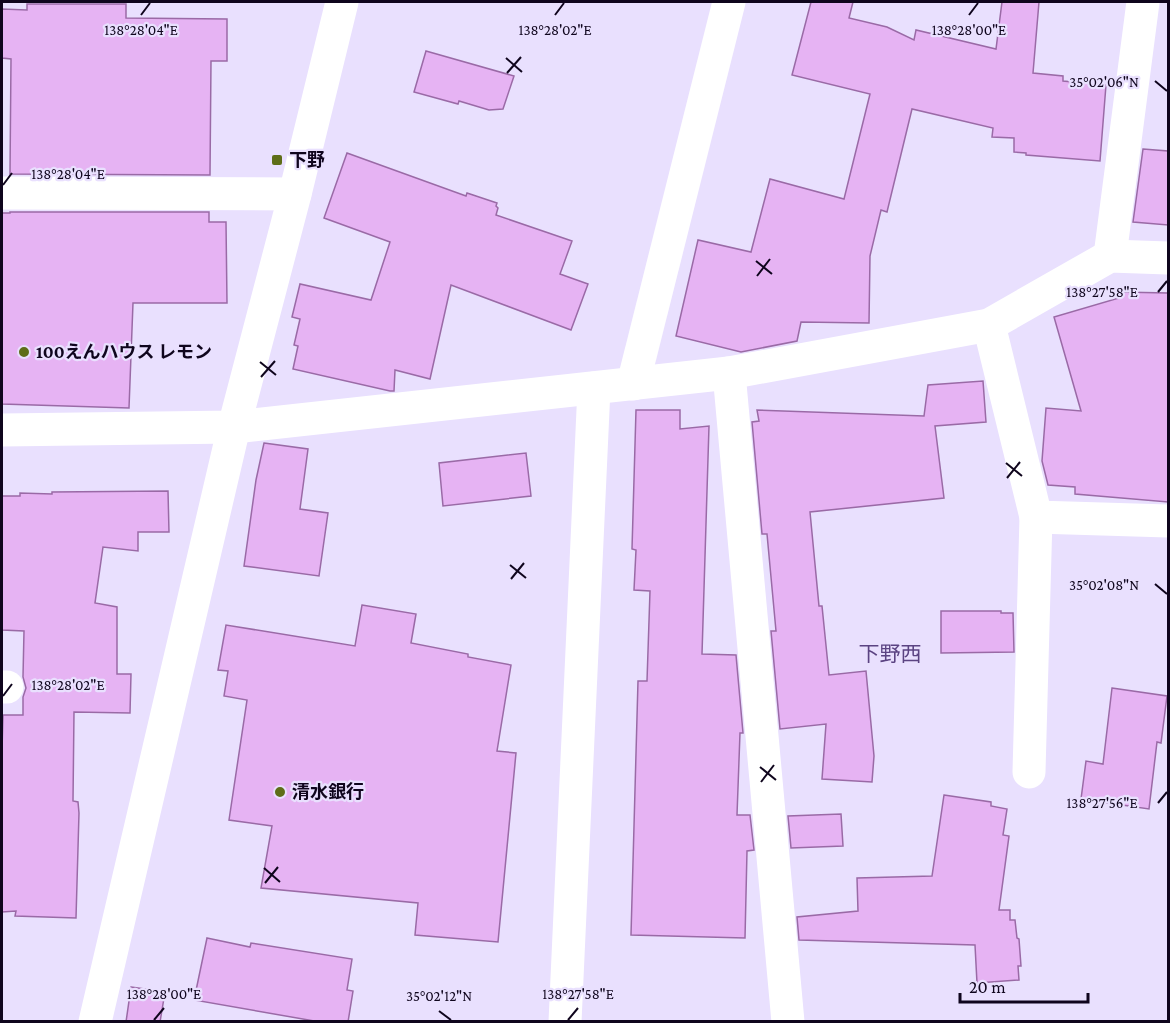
<svg xmlns="http://www.w3.org/2000/svg" width="1170" height="1023" font-family="'Crimson Pro','Noto Sans JP',serif">
	<style>
		.building { fill: #e6b3f3; stroke: #9a6aa6; stroke-width: 1.5 }
		.lines { fill: none; stroke-linecap: round; stroke-linejoin: round }
		.minor { stroke: #fff; stroke-width: 33 }
		.tertiary { stroke: #fff; stroke-width: 33 }
		.ticks { fill: none; stroke: #0f051d; stroke-width: 2 }
		.poi-dot { fill: #5e6d18; stroke: #e9e0fe; stroke-width: 2 }
		.labels { text-anchor: middle; stroke-width: 4.5; stroke-linejoin: round; paint-order: stroke }
		.poi-label { font-size: 18px; font-weight: bold; fill: #0f051d; stroke: #e9e0fe; text-anchor: start }
		.quarter-label { font-size: 21px; fill: #5b4382; stroke: #e9e0fe }
		.ticks-label { font-size: 15px; text-anchor: middle; fill: #0f051d; stroke: #e9e0fe; stroke-width: 4.5; stroke-linejoin: round; paint-order: stroke }
	</style>
	<rect width="100%" height="100%" fill="#e9e0fe"/>
	<g class="building">
		<polygon points="811,2 853,2 849,18 887,27 914,40 916,30 996,49 1002,2 1039,2 1033,73 1063,76 1063,81 1106,85 1100,161 1026,155 1026,153 1014,152 1014,138 992,137 993,128 912,109 887,212 881,210 870,256 869,323 801,322 797,341 741,352 676,336 698,240 751,252 770,179 844,199 870,94 792,75"/>
		<polygon points="27,4 126,4 126,18 227,19 227,61 211,61 210,175 10,174 11,59 2,58 2,9 27,10"/>
		<polygon points="426,51 514,76 503,109 489,110 459,101 458,104 414,92"/>
		<polygon points="1143,149 1168,151 1168,225 1133,222"/>
		<polygon points="347,153 466,196 467,193 497,203 496,206 498,208 496,215 572,241 560,274 588,284 571,330 451,285 430,379 395,370 394,391 390,391 293,369 298,346 294,345 300,319 292,317 300,284 371,300 390,242 324,218"/>
		<polygon points="10,212 209,212 209,222 226,222 227,303 133,303 129,408 2,404 2,213 10,213"/>
		<polygon points="1119,292 1168,293 1168,502 1075,494 1075,487 1048,485 1042,461 1046,408 1081,411 1054,317 1119,298"/>
		<polygon points="983,381 986,422 935,426 944,498 810,512 819,606 822,606 829,675 866,671 874,756 872,782 822,779 826,724 780,729 771,631 776,631 767,534 762,534 752,422 759,421 757,410 924,416 928,385"/>
		<polygon points="636,410 680,410 680,429 709,426 702,654 736,655 743,733 740,733 737,815 750,815 754,850 747,851 745,938 631,935 638,681 647,681 650,591 634,590 636,550 632,549"/>
		<polygon points="264,443 308,449 300,509 328,513 319,576 244,566 256,480"/>
		<polygon points="526,453 531,496 443,506 439,463"/>
		<polygon points="168,491 169,532 138,532 138,551 103,547 95,603 117,607 117,674 131,674 130,713 74,712 73,801 78,802 79,813 76,918 15,916 16,911 2,912 2,750 3,715 23,715 23,697 26,688 23,677 24,631 2,630 2,496 20,496 20,493 52,494 52,492"/>
		<polygon points="362,605 416,614 411,643 468,654 468,657 511,665 497,751 516,753 498,942 415,935 418,903 261,888 272,826 229,820 247,700 224,696 228,671 218,670 226,625 355,646"/>
		<polygon points="941,611 1001,611 1001,613 1013,613 1014,652 941,653"/>
		<polygon points="1112,688 1167,696 1161,743 1157,742 1149,809 1081,799 1086,761 1103,764"/>
		<polygon points="944,795 991,802 991,806 1007,809 1003,835 1009,836 999,910 1010,910 1010,920 1015,920 1017,938 1019,939 1021,966 1018,966 1019,980 977,983 975,945 799,940 797,917 858,911 857,878 932,876"/>
		<polygon points="841,814 843,846 791,848 788,816"/>
		<polygon points="207,938 250,947 251,943 352,959 347,990 353,991 348,1022 320,1022 194,1000"/>
		<polygon points="131,987 165,992 160,1022 126,1022"/>
	</g>
	<g class="lines">
		<g class="minor">
			<polyline points="2,193 295,194"/>
			<polyline points="1110,256 1143,2"/>
			<polyline points="989,325 1036,517 1168,521"/>
			<polyline points="729,373 788,1022"/>
			<polyline points="633,384 729,2"/>
			<polyline points="2,430 234,427 729,373 989,325 1110,256 1168,258"/>
			<polyline points="2,687 7,687"/>
			<polyline points="1029,772 1036,517"/>
			<polyline points="565,1022 594,388"/>
		</g>
		<polyline class="tertiary" points="95,1022 234,427 295,194 342,2"/>
	</g>
	<path class="ticks" d="M 141,15 L 150,3M 555,15 L 564,3M 969,15 L 978,3M 506,58 L 522,72M 507,73 L 521,57M 1155,81 L 1167,91M 3,185 L 12,173M 756,261 L 772,274M 757,276 L 770,259M 1158,292 L 1167,281M 260,362 L 276,375M 261,377 L 275,361M 1006,463 L 1022,476M 1007,478 L 1020,462M 510,565 L 526,578M 511,579 L 524,563M 1155,584 L 1167,594M 3,696 L 12,684M 760,767 L 776,780M 761,782 L 774,765M 1158,803 L 1167,792M 264,868 L 280,882M 265,883 L 278,867M 439,1011 L 451,1020M 154,1020 L 164,1008M 568,1020 L 578,1008"/>
	<g class="poi-dot">
		<rect x="271" y="154" width="12" height="12" rx="3"/>
		<circle cx="24" cy="352" r="6"/>
		<circle cx="280" cy="792" r="6"/>
	</g>
	<g class="labels">
		<g class="poi-label">
			<text x="289" y="166">下野</text>
			<text x="36" y="358">100えんハウス レモン</text>
			<text x="292" y="798">清水銀行</text>
		</g>
		<g class="quarter-label">
			<text x="890" y="661">下野西</text>
		</g>
	</g>
	<g class="ticks-label">
		<text x="141" y="35">138°28'04"E</text>
		<text x="555" y="35">138°28'02"E</text>
		<text x="969" y="35">138°28'00"E</text>
		<text x="1104" y="87">35°02'06"N</text>
		<text x="68" y="179">138°28'04"E</text>
		<text x="1102" y="297">138°27'58"E</text>
		<text x="1104" y="590">35°02'08"N</text>
		<text x="68" y="690">138°28'02"E</text>
		<text x="1102" y="808">138°27'56"E</text>
		<text x="164" y="999">138°28'00"E</text>
		<text x="578" y="999">138°27'58"E</text>
		<text x="439" y="1001">35°02'12"N</text>
	</g>
	<rect width="1170" height="1023" fill="none" stroke="#0f051d" stroke-width="6"/>
	<path d="M960 993v9h128v-9" fill="none" stroke="#0f051d" stroke-width="3"/>
	<text x="969" y="993" font-size="18" fill="#0f051d" stroke="#e9e0fe" stroke-width="4.5" paint-order="stroke">20 m</text>
</svg>
